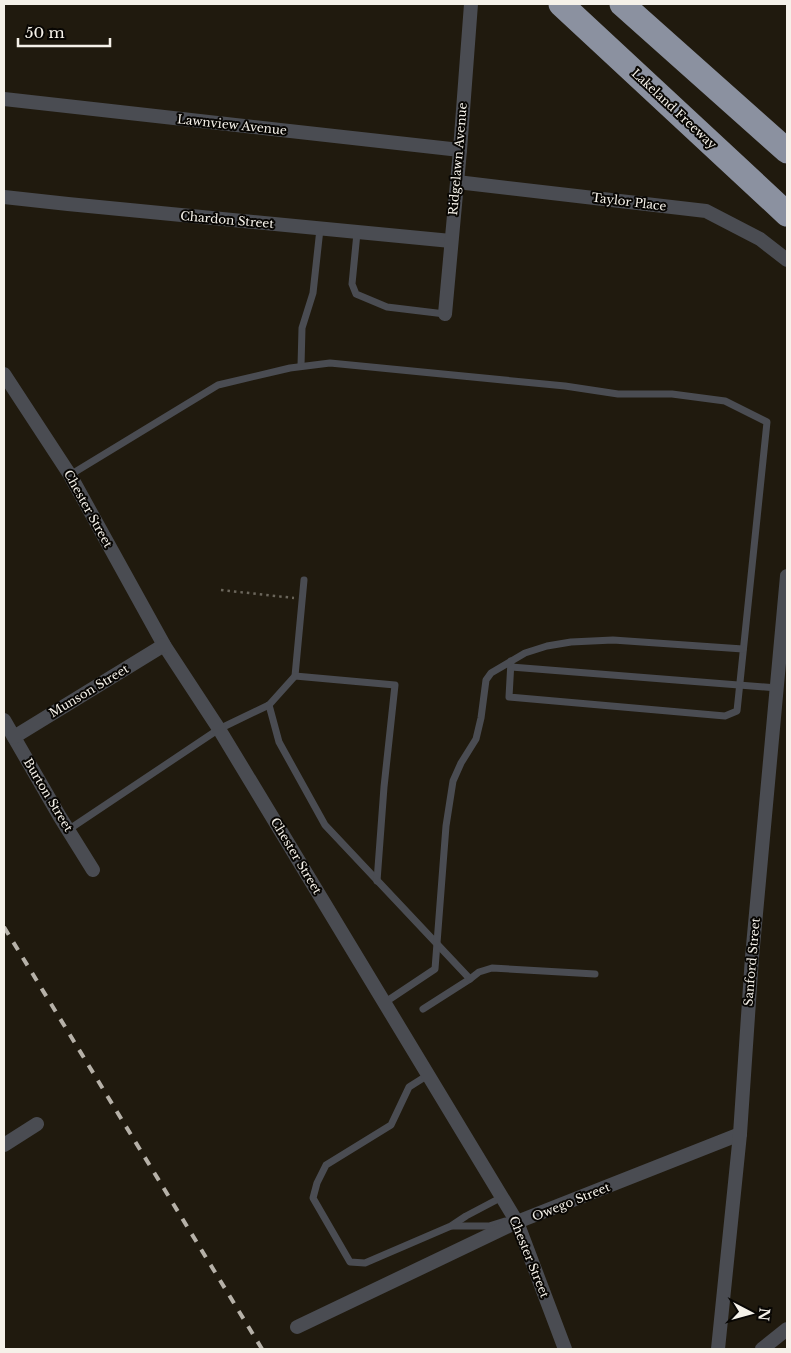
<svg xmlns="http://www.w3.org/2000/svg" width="791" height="1353" font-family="'Libre Baskerville',serif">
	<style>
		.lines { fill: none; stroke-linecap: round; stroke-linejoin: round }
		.path { stroke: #6b665b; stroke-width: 2.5; stroke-dasharray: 2.5 4; stroke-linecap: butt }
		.lane { stroke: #4a4c52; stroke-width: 7 }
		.street { stroke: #4a4c52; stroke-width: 14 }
		.highway { stroke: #8b91a0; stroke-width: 25 }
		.rail { stroke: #b6b1a8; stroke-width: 4; stroke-dasharray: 9 9; stroke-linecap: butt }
		.labels { text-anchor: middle; stroke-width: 4; stroke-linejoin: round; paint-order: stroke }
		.street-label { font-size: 12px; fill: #f5f1e9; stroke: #080603 }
	</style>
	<rect width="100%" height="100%" fill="#201a0e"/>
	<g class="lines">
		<polyline class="path" points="221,590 294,598"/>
		<g class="lane">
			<polyline points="357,233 352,284 356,294 387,307 445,314"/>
			<polyline points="301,366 302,328 313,293 320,229"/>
			<polyline points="70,475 218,385 290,368 330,363 565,386 618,394 672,394 725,401 767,422 737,711 725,716 509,697 511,661"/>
			<polyline points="511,667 777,688"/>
			<polyline points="295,676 304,580"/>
			<polyline points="269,705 279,742 325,825 470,979 423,1009"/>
			<polyline points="68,830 219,729 269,705 295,676 395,685 384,787 377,881"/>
			<polyline points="470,979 479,972 492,968 595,974"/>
			<polyline points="384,1003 435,969 446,826 453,781 461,763 476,739 481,718 486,680 491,673 525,653 547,646 571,642 613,640 743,649"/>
			<polyline points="428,1075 409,1087 391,1125 326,1165 317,1183 313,1198 350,1262 365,1263 451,1226 466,1216 502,1197"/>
			<polyline points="452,1226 489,1226 505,1221"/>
		</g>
		<g class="street">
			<polyline points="4,99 460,150"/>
			<polyline points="457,182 706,211 760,239 787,260"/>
			<polyline points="4,197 68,204 451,241"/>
			<polyline points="445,314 460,150 471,4"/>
			<polyline points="4,374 70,475 164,645 219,729 517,1222 565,1349"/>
			<polyline points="4,720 60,817 93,870"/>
			<polyline points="14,737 164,645"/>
			<polyline points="4,1145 37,1124"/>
			<polyline points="297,1327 517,1222 740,1134"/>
			<polyline points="718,1349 740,1134 752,957 787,576"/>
			<polyline points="762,1349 787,1329"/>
		</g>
		<g class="highway">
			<polyline points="561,4 787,214"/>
			<polyline points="622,4 787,151"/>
		</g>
		<polyline class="rail" points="4,927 262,1349"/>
	</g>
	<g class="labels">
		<g class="street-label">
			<text transform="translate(674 109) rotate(43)" y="4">Lakeland Freeway</text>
			<text transform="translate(232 125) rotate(6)" y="4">Lawnview Avenue</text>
			<text transform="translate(458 159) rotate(-85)" y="4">Ridgelawn Avenue</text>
			<text transform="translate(629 202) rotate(7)" y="4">Taylor Place</text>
			<text transform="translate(227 220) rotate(5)" y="4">Chardon Street</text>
			<text transform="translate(88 509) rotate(61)" y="4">Chester Street</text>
			<text transform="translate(89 691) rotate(-31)" y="4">Munson Street</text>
			<text transform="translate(48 795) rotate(59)" y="4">Burton Street</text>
			<text transform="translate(296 856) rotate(59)" y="4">Chester Street</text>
			<text transform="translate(752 962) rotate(-85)" y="4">Sanford Street</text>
			<text transform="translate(571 1202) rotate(-22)" y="4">Owego Street</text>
			<text transform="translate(529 1257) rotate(68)" y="4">Chester Street</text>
		</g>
	</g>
	<rect width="791" height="1353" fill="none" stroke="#f5f1e9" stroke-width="10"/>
	<g transform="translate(751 1313) rotate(96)" stroke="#080603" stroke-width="4" paint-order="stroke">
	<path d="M0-4L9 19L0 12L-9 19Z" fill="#f5f1e9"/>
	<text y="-8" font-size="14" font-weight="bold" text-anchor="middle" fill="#f5f1e9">N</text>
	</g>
	<path d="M18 38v8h92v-8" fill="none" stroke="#f5f1e9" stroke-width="2.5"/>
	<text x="25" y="38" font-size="15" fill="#f5f1e9" stroke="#080603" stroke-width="4" paint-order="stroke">50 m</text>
</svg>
